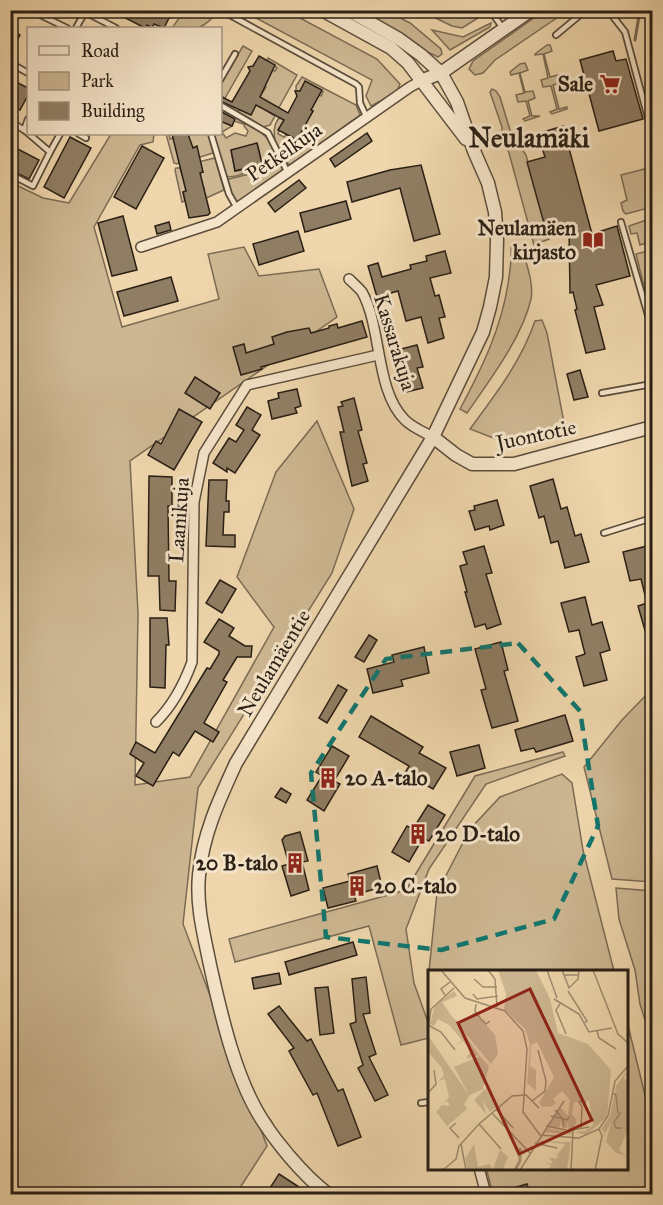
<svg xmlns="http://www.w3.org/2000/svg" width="663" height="1205" font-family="'IM FELL Great Primer',serif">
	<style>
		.green { fill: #cdb792; stroke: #7b6b54; stroke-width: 1.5 }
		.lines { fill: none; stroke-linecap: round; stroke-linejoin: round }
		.stream { stroke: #786851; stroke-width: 3 }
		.building { fill: #907e64; stroke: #291f15; stroke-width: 1.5 }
		.service-casing { stroke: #5a4d3b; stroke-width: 8 }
		.minor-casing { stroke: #5a4d3b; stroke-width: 12 }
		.tertiary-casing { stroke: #5a4d3b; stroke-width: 15 }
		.service { stroke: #f5e4c9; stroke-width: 4.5 }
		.minor { stroke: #f5e4c9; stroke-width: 9 }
		.tertiary { stroke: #f5e4c9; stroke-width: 12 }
		.marked { fill: none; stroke: #0f766e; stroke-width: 4.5; stroke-dasharray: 12 8; stroke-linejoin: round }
		.labels { text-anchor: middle; stroke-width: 6; stroke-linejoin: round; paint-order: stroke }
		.poi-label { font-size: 21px; font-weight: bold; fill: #291f15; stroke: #f5e4c9; text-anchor: end }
		.street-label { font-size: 21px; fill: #291f15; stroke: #f5e4c9 }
		.district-label { font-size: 27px; font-weight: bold; fill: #291f15; stroke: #f5e4c9 }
		.inset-river { fill: none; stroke: #ac9879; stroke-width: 3 }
		.inset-road { fill: none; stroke: #a08d70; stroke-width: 1.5 }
		.view { fill: #8f2418; fill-opacity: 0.15; stroke: #8f2418; stroke-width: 3 }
		.inset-edge { fill: none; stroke: #291f15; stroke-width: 3 }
	</style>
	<rect width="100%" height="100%" fill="#efd6ac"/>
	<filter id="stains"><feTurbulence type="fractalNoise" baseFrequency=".00333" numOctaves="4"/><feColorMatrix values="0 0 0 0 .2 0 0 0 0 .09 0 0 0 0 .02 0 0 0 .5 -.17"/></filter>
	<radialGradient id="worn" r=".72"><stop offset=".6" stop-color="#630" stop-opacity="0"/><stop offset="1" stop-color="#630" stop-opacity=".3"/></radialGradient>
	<g class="green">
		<polygon points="545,10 567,11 495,60 483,73 475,75 469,69 473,61"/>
		<path d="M 181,11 L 181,10 L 218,11 C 203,31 195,29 172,28 L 180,17 Z"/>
		<polygon points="243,11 287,11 377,59 400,84 396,93 371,106 366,96 372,80"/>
		<path d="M 360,11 L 387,11 L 410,23 L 441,49 L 442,54 L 438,57 C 411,45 387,25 360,11 Z"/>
		<polygon points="484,11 486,13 462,28 452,26 421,11"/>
		<polygon points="491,23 490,27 450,50 432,30 463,37"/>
		<polygon points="547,45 550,45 552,51 544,54 550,77 558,75 560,83 553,85 559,109 567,107 567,109 552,114 550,112 557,109 551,86 543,87 541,80 548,78 543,54 535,55 535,54"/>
		<polygon points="243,46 252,51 225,98 221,102 223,97 221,96 221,84"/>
		<polygon points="268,58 297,75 277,111 264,109 273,115 276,114 270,125 263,127 238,112 239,109 251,114 259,94 261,95 266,87 264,85 272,70 275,71 277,68 267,61"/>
		<polygon points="525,63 528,70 520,73 525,92 533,91 535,98 528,101 532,116 540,116 525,121 523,119 530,116 526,101 518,102 516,95 524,93 519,73 511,75 510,72 520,64"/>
		<path d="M 302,77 L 356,105 L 360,115 L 290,165 C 277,154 269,133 278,119 L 282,118 L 284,120 L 278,134 L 284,137 L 286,135 L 295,138 L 313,111 L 311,110 L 319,95 L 321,96 L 323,92 L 306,82 L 300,91 L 296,91 L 296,86 Z"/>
		<polygon points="492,89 496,91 500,97 510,130 526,155 549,239 534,245 509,153 502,138 502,127 490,92"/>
		<path d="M 221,109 L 245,121 L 243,124 L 229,119 L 227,123 L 232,126 L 222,132 L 226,138 L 235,133 L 246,136 L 248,131 L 244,126 L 246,122 C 260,130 280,145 276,163 L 253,170 L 251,167 L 262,164 L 258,146 L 231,150 L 235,171 L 247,170 C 244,175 231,178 225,176 L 214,134 L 220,134 Z"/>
		<polygon points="111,134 154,134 153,142 140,145 94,227 122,327 219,299 208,254 244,247 259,276 319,269 337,317 130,461 138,613 135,785 190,777 274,627 237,577 276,472 317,421 354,509 332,573 198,788 183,924 267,1146 236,1194 11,1194 10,182 43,198 69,203"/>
		<polygon points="166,134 169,134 170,139 188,134 209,134 213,153 197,158 197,147 177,151 179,162 177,164 174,163"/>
		<polygon points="215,158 224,190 204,199 204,188 183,192 185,201 182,202 175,170 176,168 180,168 183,178 203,172 198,162"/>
		<polygon points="282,166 283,170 281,172 240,201 237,202 233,198 227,183 229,179"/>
		<polygon points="652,167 652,207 626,214 623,211 621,203 627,200 621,175"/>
		<polygon points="652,218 652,241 640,245 637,233 631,234 629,226"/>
		<path d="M 511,247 L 522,248 C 526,263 534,283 531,299 C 522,338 489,381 467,413 L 460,409 C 482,368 501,329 508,284 C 510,271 512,260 511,247 Z"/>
		<polygon points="652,250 652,319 636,254"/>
		<path d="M 542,320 L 547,333 L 565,428 L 501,441 L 470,429 C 495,395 521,362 535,321 Z"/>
		<polygon points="652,689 652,882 612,879 584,767 622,720"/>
		<polygon points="563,752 565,756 486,784 429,869 406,929 414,983 429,1025 429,1038 401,1045 369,926 235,962 229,939 406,890 475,776"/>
		<polygon points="562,774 572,783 583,850 614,971 429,971 437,893 470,829 500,797"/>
		<polygon points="616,888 652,891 652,1042 640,1004 635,970 619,919"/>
		<polygon points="626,1017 652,1124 652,1194 493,1194 486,1168 626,1168"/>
	</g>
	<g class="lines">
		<polyline class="stream" points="635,40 640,10"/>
	</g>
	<g class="building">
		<polygon points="110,10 173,10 164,28 154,24 152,28 147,25 145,28"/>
		<polygon points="10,29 20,35 10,53"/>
		<polygon points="613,51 616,61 626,59 643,119 599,131 580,60"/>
		<polygon points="259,56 275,65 260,97 288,113 297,96 295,91 300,91 305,81 322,90 311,110 313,111 297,140 278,130 284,120 256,105 251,115 220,101 220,96 232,102 250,71 248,67 253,66"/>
		<polygon points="10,79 28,88 28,95 20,110 10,105"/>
		<polygon points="220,111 235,119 232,126 220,121"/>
		<polygon points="563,126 592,234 617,226 630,276 596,285 603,305 594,307 605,349 586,353 575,310 577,309 573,292 570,293 569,229 547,234 527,162 545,157 542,148 547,147 543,132"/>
		<polygon points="367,133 372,141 335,167 330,159"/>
		<polygon points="172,134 188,134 193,148 197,146 203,172 200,173 210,213 208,215 189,218 183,192 186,191"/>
		<polygon points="70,137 91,148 64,198 44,187"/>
		<polygon points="257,143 262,164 251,167 249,171 246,168 235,171 231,150"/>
		<polygon points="10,145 39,160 29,179 10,170"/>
		<polygon points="142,146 164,158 136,209 114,197"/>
		<polygon points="421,165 440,234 414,241 400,188 352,202 347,182 390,170"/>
		<polygon points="299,180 306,188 275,212 268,203"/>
		<polygon points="346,201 351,219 305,232 300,213"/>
		<polygon points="123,216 137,270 112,276 98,223"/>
		<polygon points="169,222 171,230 157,234 155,226"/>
		<polygon points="298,231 304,251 259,265 253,244"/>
		<polygon points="445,251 451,273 430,278 435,296 439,295 445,317 439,318 444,338 428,343 421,317 406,321 398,291 377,297 368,266 378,263 382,277 411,269 410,265 427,261 426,256"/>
		<polygon points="171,277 178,301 124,316 117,292"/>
		<polygon points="362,321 367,337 261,367 262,369 241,375 233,347 244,344 246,353 274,344 272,337 287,332 309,328 311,333 329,328 329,326 337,324 338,328"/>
		<polygon points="417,345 423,367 417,368 423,388 406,392 400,370 406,369 401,349"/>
		<polygon points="580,370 588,397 574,400 567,374"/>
		<polygon points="195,377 220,393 210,409 185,393"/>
		<polygon points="297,389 301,406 295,408 297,413 272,419 268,401 279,398 278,393"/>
		<polygon points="354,398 362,430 358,431 367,463 363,464 368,481 352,486 340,432 344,432 338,407 343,406 341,402"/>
		<polygon points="247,407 261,415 252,430 260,435 235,473 227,468 227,472 213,463 229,438 236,442 244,430 236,425"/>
		<polygon points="179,409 202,422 174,470 148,455 156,441 161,444"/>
		<polygon points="149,476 172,477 172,506 168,506 169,581 176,581 175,611 160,610 159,576 148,576"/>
		<polygon points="553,479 561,509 567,507 575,536 581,534 589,562 565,568 558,541 551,543 544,516 539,518 530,486"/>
		<polygon points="209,480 227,480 226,501 229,501 229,512 224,512 223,535 235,535 235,547 206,546"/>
		<polygon points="497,500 504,525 490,530 489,526 475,530 469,511 475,510 474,506"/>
		<polygon points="484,546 492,573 486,574 501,624 487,629 485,624 475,627 465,592 467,592 460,566 467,564 463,552"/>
		<polygon points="647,546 652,569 652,647 650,648 638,606 647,603 641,579 630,581 623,552"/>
		<polygon points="220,580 236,589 222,613 206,603"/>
		<polygon points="585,597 592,625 602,622 610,650 600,653 607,680 584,686 576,657 585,654 579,630 569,632 561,603"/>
		<polygon points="150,618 167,618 169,645 166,645 165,688 150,687"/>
		<polygon points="219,619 234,628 229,636 245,646 252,646 251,657 237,657 223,680 227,682 204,723 219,732 213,742 195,731 179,756 173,752 153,786 136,776 144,763 130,754 136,742 155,753 207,668 210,669 219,654 219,651 204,642"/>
		<polygon points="369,635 377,640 364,662 355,657"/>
		<polygon points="501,642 508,670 504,671 518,721 492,728 481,690 486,689 475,649"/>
		<polygon points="424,647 429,673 401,680 403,686 373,693 367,669 394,662 392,655"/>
		<polygon points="338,685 347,690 327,723 319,718"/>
		<polygon points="565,715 573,741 536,752 534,748 521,751 515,730"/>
		<polygon points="371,716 423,747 419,753 446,768 433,789 405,773 409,766 359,737"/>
		<polygon points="479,745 485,768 457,776 450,752"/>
		<polygon points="332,746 349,756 334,781 340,784 324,811 307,800 322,776 316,772"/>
		<polygon points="281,788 291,794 286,803 275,797"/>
		<polygon points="428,805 445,815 429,841 423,838 409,862 392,852 407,826 413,829"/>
		<polygon points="300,832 308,861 302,862 309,890 291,896 282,866 289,864 282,840 285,836"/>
		<polygon points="377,866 382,887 354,895 356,901 328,908 323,888 350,881 348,874"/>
		<polygon points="353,942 357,955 289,975 285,962"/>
		<polygon points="279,973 281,984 254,989 252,978"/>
		<polygon points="366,977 370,1013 363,1014 376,1054 369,1057 388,1095 375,1101 358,1068 363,1065 350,1024 356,1022 352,979"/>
		<polygon points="328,987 334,1033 320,1035 315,988"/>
		<polygon points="279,1006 307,1041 311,1039 338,1091 343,1089 361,1137 338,1146 317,1093 313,1095 289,1051 294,1048 268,1014"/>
		<polygon points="279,1174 299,1187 294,1194 266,1194"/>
		<polygon points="527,1184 530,1194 499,1194 499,1192"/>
	</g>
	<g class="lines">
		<g class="service-casing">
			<g id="service">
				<polyline points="30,10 67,28"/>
				<polyline points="490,10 502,27"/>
				<polyline points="608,10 625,32 652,133"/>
				<polyline points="85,12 116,28"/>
				<polyline points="228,14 356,84 359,87 360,103 367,118"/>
				<polyline points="76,28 86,10"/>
				<polyline points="556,35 586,10"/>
				<polyline points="10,63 28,73"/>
				<polyline points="220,80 235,54"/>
				<polyline points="220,105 268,133 288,173"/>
				<polyline points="28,119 24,130 28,133"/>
				<polyline points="10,121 24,130"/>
				<polyline points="79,134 86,138"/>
				<polyline points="211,134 229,194 237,208"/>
				<polyline points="50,152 60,134"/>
				<polyline points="10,174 33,186 50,152 29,134"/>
				<polyline points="621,222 652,329"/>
				<polyline points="602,393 652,384"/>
				<polyline points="604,533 652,518"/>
				<polyline points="421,1103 429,1102"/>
			</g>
		</g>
		<g class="minor-casing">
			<g id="minor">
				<polyline points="141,247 217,222 410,87 423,80"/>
				<path d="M 349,279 C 353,283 358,287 362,292 C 382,327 375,391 405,420 C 413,428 424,432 433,437"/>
				<path d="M 156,722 C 173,705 184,684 192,662 L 194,502 L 204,453 L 247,385 L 378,355"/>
				<polyline points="479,1168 486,1194"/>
			</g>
		</g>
		<g class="tertiary-casing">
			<g id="tertiary">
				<polyline points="322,10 391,48 408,63 466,139"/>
				<polyline points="423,80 441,73 531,10"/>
				<polyline points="433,437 456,455 472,464 514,464 652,427"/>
				<path d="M 328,1194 C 313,1183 301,1170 289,1156 C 282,1147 273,1137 267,1127 C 237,1086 221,1015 210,965 C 204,935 196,906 199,875 C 203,834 219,800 236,763 L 433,437 L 483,332 L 490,307 L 496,277 L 497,240 L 495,212 L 488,183 L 474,151 L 457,102 L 441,73 L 421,55 L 399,39 L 348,10"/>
			</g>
		</g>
		<use href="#service" class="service"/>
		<use href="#minor" class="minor"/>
		<use href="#tertiary" class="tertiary"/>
	</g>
	<path class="marked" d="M 518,643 L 580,711 L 598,826 L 554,919 L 441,950 L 326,937 L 311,773 L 386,659 Z"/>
	<defs>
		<g id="supermarket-bare" transform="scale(1.62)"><path d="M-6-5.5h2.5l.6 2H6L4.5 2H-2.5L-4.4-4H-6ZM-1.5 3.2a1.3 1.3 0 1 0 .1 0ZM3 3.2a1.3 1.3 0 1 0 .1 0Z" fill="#8f2418" stroke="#f5e4c9" stroke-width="2.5" paint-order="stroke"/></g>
		<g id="library-bare" transform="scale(1.62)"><path d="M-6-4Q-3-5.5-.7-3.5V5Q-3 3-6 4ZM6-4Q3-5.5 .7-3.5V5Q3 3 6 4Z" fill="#8f2418" stroke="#f5e4c9" stroke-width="2.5" paint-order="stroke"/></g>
		<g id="building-bare" transform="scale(1.62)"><path d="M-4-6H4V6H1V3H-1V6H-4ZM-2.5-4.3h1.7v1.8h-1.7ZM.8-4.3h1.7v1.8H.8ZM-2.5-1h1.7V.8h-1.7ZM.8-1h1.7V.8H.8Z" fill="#8f2418" stroke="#f5e4c9" stroke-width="2.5" paint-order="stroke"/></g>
	</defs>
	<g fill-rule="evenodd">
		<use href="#supermarket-bare" x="610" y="84"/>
		<use href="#library-bare" x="593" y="240"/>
		<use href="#building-bare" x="328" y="778"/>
		<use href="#building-bare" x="418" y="834"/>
		<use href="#building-bare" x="295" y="863"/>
		<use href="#building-bare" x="357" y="886"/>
	</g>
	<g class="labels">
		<g class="poi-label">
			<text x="593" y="91">Sale</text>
			<text x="576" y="235">Neulamäen<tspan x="576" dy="24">kirjasto</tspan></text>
			<text x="345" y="785" text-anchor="start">20 A-talo</text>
			<text x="435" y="841" text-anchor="start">20 D-talo</text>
			<text x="278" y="870">20 B-talo</text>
			<text x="374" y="893" text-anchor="start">20 C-talo</text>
		</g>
		<g class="street-label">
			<text transform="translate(284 152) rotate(-35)" y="7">Petkelkuja</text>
			<text transform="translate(395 342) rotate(73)" y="7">Kassarakuja</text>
			<text transform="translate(536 435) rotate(-12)" y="7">Juontotie</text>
			<text transform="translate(179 520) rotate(-86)" y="7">Laanikuja</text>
			<text transform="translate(274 663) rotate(-59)" y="7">Neulamäentie</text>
		</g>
		<g class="district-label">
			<text x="529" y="147">Neulamäki</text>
		</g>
	</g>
	<g transform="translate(428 970)">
		<rect width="200" height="200" fill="#efd6ac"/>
		<path d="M 70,0 L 108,0 L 122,29 L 130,63 L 160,74 L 183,100 L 179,147 L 158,165 L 146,162 L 157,161 L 165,155 L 161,131 L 146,132 L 144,144 L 149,150 L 143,165 L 116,162 L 118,158 L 139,162 L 141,157 L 139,151 L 139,158 L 134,158 L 134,150 L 131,158 L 119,156 L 133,138 L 140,146 L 142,130 L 134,121 L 125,129 L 128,133 L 124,136 L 115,137 L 111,133 L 126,107 L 109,72 L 103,75 L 102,96 L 108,100 L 108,121 L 99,113 L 102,74 L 97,59 L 76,39 L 78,24 ZM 26,21 L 29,26 L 14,32 L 25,48 L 33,53 L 47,42 L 67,65 L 70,84 L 63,94 L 26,50 L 51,85 L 38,89 L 43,80 L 35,71 L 27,76 L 34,70 L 21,55 L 10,49 L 6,56 L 2,54 L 7,35 ZM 1,67 L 41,125 L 26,97 L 52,86 L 61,96 L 55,119 L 42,125 L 36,134 L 39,139 L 19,156 L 8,142 L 14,135 L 22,136 L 19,131 L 14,134 L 21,127 L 17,109 L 10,111 L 16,106 L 14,98 L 0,82 ZM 199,101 L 196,108 L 199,112 L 199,162 L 191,180 L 199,186 L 188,183 L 178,172 L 183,152 L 174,170 L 177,162 L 173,159 L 182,146 L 188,116 ZM 58,118 L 69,137 L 62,142 L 54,130 L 59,145 L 46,130 ZM 113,171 L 143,172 L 139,199 L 121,199 L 123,195 L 117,192 L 125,194 L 121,187 L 128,189 L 130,185 L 123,182 L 130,184 L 137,174 L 117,172 L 114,176 L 110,174 ZM 46,174 L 50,197 L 62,194 L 64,199 L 39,199 L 37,189 ZM 72,180 L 80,187 L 75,199 L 65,199 Z" fill="#cdb792"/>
		<path class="inset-river" d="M 87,200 L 92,191 L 92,178"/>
		<path class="inset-road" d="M 13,0 L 37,28 L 77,41 L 95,61 L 99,79 L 95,142 L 112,165 L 151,168 L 171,159 L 180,146 L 187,111 L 200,96M 60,0 L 67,9 L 69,37M 119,0 L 129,28M 134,0 L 136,5 L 150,5M 165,0 L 190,64 L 200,73M 136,5 L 141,18 L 150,9 L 151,0M 46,9 L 55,17 L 69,17M 140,21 L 159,51 L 156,53M 45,24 L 49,29 L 70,26M 17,25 L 13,19 L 22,12M 126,29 L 151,44 L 161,62 L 184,58M 48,34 L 47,41 L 53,49 L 58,54 L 62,51M 132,34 L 128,40 L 138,64M 0,55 L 13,62 L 27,80M 0,60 L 3,39 L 26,18M 169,61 L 171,68 L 188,79M 1,122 L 8,114 L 6,100M 184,123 L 188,125 L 190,143M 104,131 L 117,121 L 118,111 L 110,80M 68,139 L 85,158M 127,140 L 135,149 L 135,156M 193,142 L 186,152 L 188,158 L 194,158M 64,143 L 102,183M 123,146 L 139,150 L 141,147M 28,153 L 22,158 L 31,168M 51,154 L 73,179M 118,156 L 138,160M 153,159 L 154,137 L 151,132 L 158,132M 107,173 L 129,178M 33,174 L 38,200M 15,200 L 28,189 L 31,176 L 51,154 L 84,126 L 98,125 L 111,138M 92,200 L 136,131M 143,200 L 145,160 L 161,157M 167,200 L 174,166 L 171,159"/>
		<path class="view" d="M 102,19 L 164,150 L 91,184 L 30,53 Z"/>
		<rect width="200" height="200" class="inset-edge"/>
	</g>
	<rect width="663" height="1205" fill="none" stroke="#efd6ac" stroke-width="36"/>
	<rect x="12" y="12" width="639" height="1181" fill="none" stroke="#291f15" stroke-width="3"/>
	<rect x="18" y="18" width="627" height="1169" fill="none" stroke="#291f15" stroke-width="1.5"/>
	<rect x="27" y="27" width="195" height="108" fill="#f5e4c9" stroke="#a39581" stroke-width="1.5"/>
	<rect x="39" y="46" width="30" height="9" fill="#f5e4c9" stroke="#a39581" stroke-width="1.5"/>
	<text x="81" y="57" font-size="18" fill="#291f15">Road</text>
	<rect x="39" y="72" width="30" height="18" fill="#cdb792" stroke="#a39581" stroke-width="1.5"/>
	<text x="81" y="87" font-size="18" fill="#291f15">Park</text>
	<rect x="39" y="102" width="30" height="18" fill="#907e64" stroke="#a39581" stroke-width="1.5"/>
	<text x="81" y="117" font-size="18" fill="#291f15">Building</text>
	<rect width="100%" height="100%" filter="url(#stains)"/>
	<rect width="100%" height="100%" fill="url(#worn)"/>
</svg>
